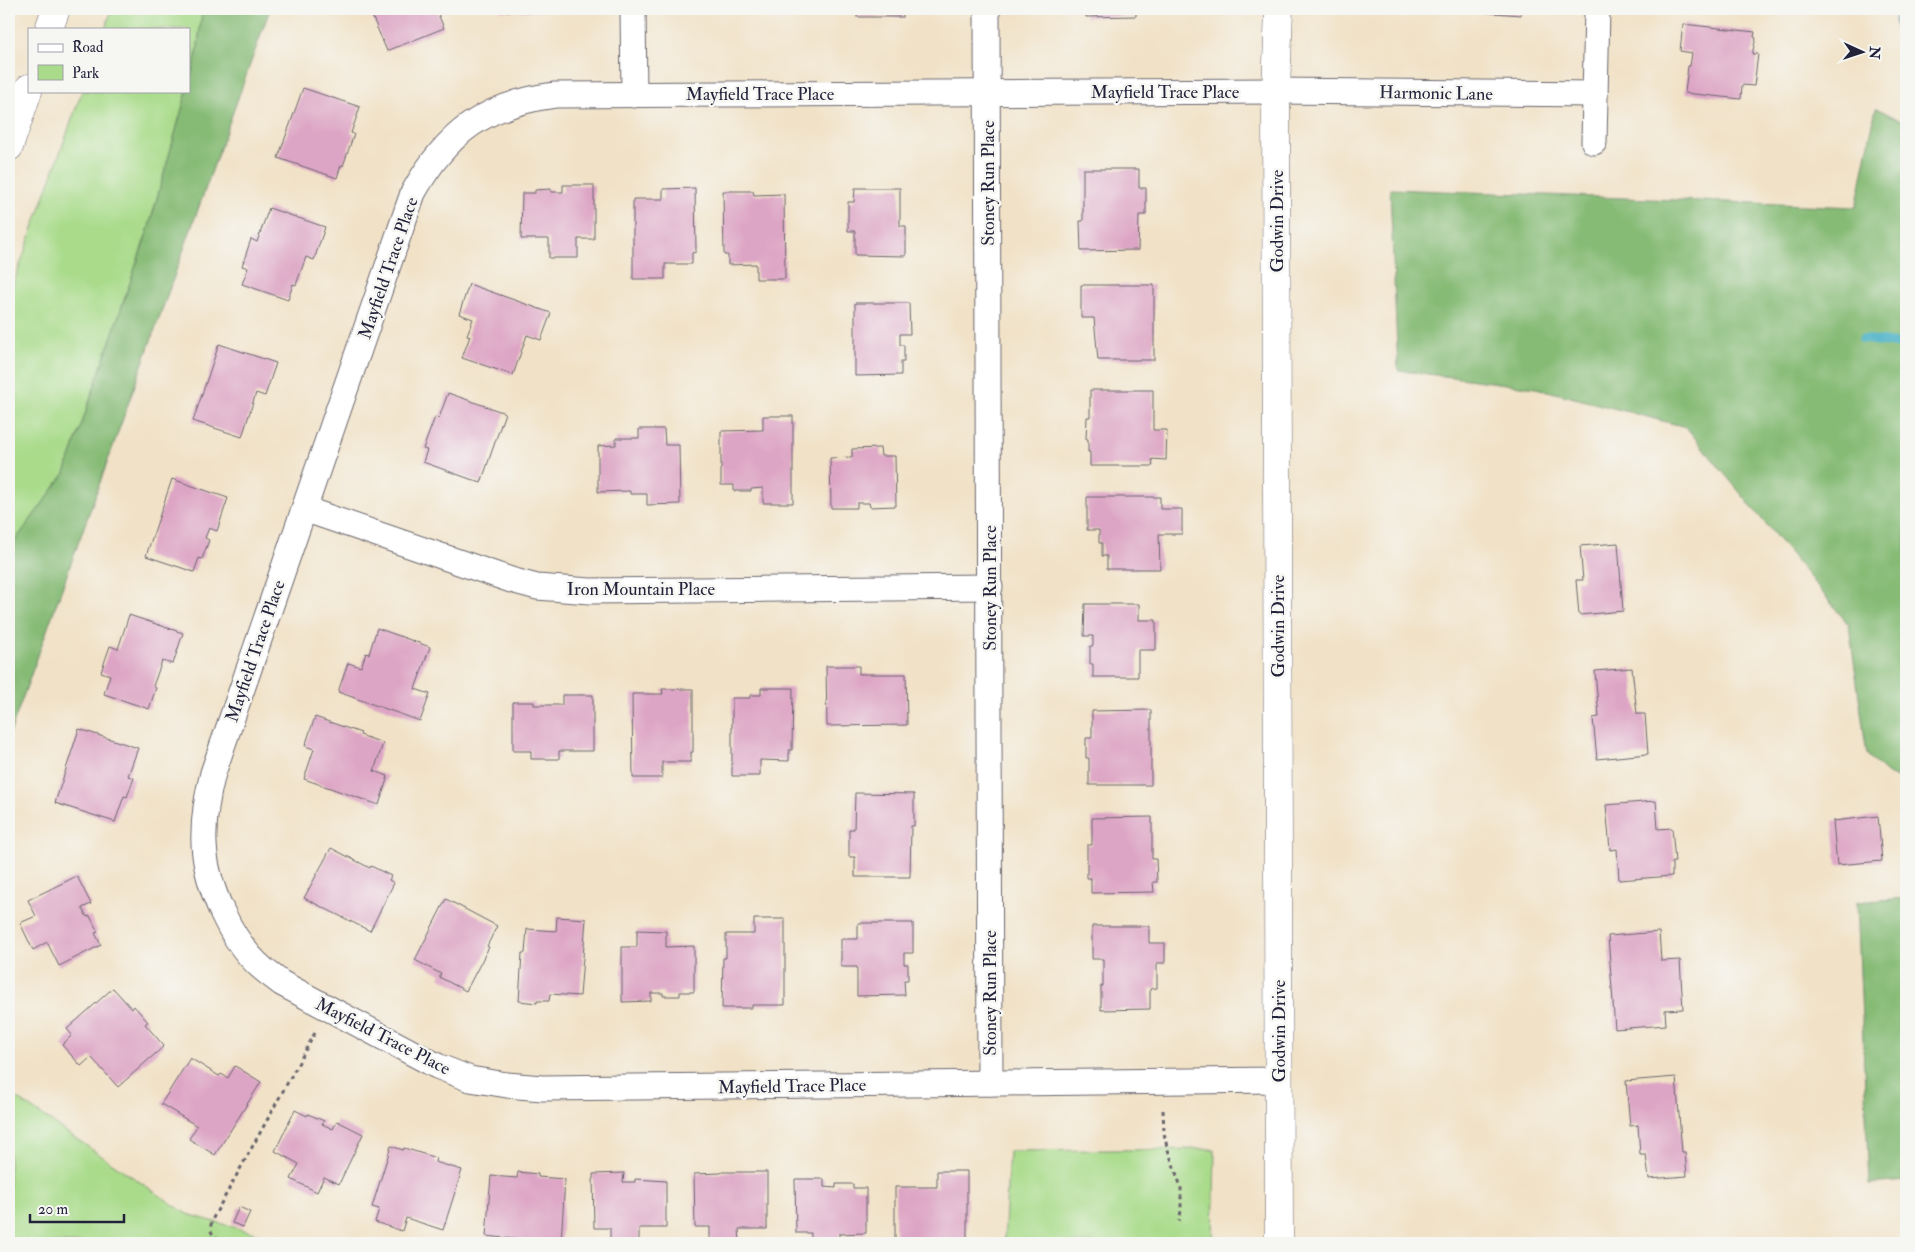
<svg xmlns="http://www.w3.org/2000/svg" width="1915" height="1252" font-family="'IM FELL Double Pica',serif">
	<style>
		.green { fill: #a9db8a; stroke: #667e62 }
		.forest { fill: #86bb76; stroke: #546e58 }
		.water { fill: #47b0c6; stroke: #346980 }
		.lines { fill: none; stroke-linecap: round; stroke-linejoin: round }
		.stream { stroke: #47b0c6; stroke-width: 9 }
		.building { fill: #dda5c5 }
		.street-casing { stroke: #6a656c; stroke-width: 27 }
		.secondary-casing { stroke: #6a656c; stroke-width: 29 }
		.highway-casing { stroke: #6a656c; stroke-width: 29 }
		.path { stroke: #6a656c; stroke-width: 3; stroke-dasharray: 4 4; stroke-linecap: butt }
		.street { stroke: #fff; stroke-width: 25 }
		.secondary { stroke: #fff; stroke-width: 28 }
		.highway { stroke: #fff; stroke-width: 28 }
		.labels { text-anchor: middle; stroke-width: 5; stroke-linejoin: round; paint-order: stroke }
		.street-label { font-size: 18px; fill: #22223b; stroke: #f6f6f2 }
	</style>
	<rect width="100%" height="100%" fill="#f6f6f2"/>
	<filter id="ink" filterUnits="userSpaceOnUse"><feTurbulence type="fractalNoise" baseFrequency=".02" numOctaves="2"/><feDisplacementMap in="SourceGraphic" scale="10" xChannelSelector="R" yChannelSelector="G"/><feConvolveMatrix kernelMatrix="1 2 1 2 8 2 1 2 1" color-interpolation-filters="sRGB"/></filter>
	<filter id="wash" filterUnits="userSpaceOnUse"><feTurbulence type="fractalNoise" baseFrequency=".0096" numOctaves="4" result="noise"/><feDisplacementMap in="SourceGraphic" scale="20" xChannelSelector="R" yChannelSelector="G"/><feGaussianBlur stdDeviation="1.12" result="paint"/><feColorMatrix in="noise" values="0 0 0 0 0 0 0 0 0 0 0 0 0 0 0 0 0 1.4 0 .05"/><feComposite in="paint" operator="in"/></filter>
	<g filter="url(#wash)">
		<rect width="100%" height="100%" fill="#f1e2c7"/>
		<g class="green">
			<polygon points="112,9 199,9 202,12 197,53 189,84 189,29 105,29"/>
			<polygon points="82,91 187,91 149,227 65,473 9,549 9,296"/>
			<polygon points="9,1093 187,1214 290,1243 9,1243"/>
			<polygon points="1215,1149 1213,1243 1004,1243 1009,1151"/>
		</g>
		<g class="forest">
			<polygon points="199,9 270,9 9,736 9,549 65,473 149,227 187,91 189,91 189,84 197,53 202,12"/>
			<polygon points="1876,108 1906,123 1906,782 1886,773 1867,755 1849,625 1686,427 1536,388 1398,370 1390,189 1856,207"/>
			<polygon points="1906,898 1906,1181 1869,1184 1857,902"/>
		</g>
		<polygon class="water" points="1901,9 1906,9 1906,57 1899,43 1894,19"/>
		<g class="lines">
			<polyline class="stream" points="1863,339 1906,345"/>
		</g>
		<g id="blocks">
			<g class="building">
				<polygon points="369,9 436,9 444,28 387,51"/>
				<rect x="501" y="9" width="46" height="2"/>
				<rect x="857" y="9" width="46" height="8"/>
				<polygon points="1086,9 1136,9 1136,16 1086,17"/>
				<polygon points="1466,9 1521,9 1521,15 1466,11"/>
				<polygon points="1683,24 1755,32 1754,37 1756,38 1752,54 1758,54 1754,86 1742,85 1741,99 1685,93 1688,66 1690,66 1692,53 1680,51"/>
				<polygon points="303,88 360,107 351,133 354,134 343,166 341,165 337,178 278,158"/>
				<polygon points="1083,169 1139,169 1139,188 1146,188 1146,215 1139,215 1138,250 1081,251 1080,221 1083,221"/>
				<polygon points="563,185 594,185 594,239 578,239 578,258 549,258 549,239 521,239 522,193 535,193 535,190 551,189 551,192 563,192"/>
				<polygon points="695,188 696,252 692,253 692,264 665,264 665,279 633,279 633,199 663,199 663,189"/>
				<polygon points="855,188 900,188 900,226 906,226 906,256 855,255 855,231 848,231 848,202 854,202"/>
				<polygon points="723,191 753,191 754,195 784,194 785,279 756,279 756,264 728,265 728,255 724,255"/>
				<polygon points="269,208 325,227 314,260 306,257 296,285 293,284 288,300 242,284 248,268 242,266 251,239 257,242"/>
				<polygon points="469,284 551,313 541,340 527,335 513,375 462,358 470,336 467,335 473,319 459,314"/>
				<polygon points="1081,285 1154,285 1154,360 1098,360 1094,318 1081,318"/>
				<polygon points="855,303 909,303 910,334 900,334 900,345 904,345 904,362 901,362 901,375 855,376"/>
				<polygon points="219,344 276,363 265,396 256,393 242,437 193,421"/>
				<polygon points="1090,390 1153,390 1153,430 1167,430 1166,460 1152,459 1153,466 1090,466 1090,452 1088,452 1088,439 1086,439 1087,417 1090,417"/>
				<polygon points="448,393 505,413 481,483 423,462 427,450 423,449 435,417 439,418"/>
				<polygon points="763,416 793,416 793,503 763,503 763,488 751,489 751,491 734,491 734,485 721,485 721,431 763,430"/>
				<polygon points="639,429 664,429 665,445 679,445 680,504 647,505 647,494 630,494 630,491 598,492 598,446 616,445 616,438 639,438"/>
				<polygon points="880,448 881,456 895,456 896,506 870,507 869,503 857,503 857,508 831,508 830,458 852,457 852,449"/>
				<polygon points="172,479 228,498 217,531 209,528 205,538 209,540 202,559 199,558 194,572 146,556"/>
				<polygon points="1087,497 1160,497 1160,509 1182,509 1182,534 1159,534 1160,569 1107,569 1107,556 1102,556 1102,543 1099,543 1099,530 1087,530"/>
				<polygon points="1618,543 1623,611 1579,615 1576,580 1583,580 1580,546"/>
				<polygon points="1085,604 1139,604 1139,620 1156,620 1156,650 1138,650 1138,677 1093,677 1093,664 1090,664 1090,646 1093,646 1093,636 1084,636"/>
				<polygon points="129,615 183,633 173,664 162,661 153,686 156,688 149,709 104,694 110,675 101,672 110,646 118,649"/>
				<polygon points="377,628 430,647 415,689 430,694 420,721 338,692 348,663 361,667 366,653 369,654"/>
				<polygon points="826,666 859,666 859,674 906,674 907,725 827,726"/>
				<polygon points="1632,668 1637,714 1645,714 1648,754 1597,759 1593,718 1599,717 1595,671"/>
				<polygon points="761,688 793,688 792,750 789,750 789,761 760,760 760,776 732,776 732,698 750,698 750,695 761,695"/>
				<polygon points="662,689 693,689 693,752 691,752 691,762 662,762 662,778 633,778 632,694 663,694"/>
				<polygon points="562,695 593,695 593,751 559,751 559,759 531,759 531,751 513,751 513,702 534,702 534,705 562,705"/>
				<polygon points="1151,710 1151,785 1089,785 1089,758 1086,758 1086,738 1092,738 1092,711"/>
				<polygon points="315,717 361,733 360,735 383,743 374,771 388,776 379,805 304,779 314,749 305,746"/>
				<polygon points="79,729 138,748 128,776 134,778 127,797 124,796 115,822 55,803"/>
				<polygon points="855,793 914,794 914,826 911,826 910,877 855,877 855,857 849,857 849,829 854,829"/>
				<polygon points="1656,801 1658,829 1672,828 1675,862 1672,862 1672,876 1619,880 1617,849 1610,850 1606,805"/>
				<polygon points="1878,816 1882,861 1837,865 1833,821"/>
				<polygon points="1152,817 1152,859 1156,859 1157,882 1153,882 1154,892 1091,893 1091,878 1087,878 1087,845 1092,845 1092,818"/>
				<polygon points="331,848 370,868 371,866 391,876 389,880 394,883 370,931 304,898"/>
				<polygon points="77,876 91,904 82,908 87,917 90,916 98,932 95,933 101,945 59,966 47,942 33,950 20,923 36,916 28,900"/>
				<polygon points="446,899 497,926 487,946 489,947 466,991 439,977 441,974 415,960"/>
				<polygon points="557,917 586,919 580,996 550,994 549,1001 537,1001 537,1003 519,1001 522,953 525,953 527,929 556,931"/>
				<polygon points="754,919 785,919 785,1005 752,1005 752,1008 722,1008 723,958 726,958 726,934 754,934"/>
				<polygon points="858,923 913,923 913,953 904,953 904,964 908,964 908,980 904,980 905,995 857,996 857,967 841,967 841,939 858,939"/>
				<polygon points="1092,926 1149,926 1149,943 1165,943 1165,963 1157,963 1157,988 1150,989 1150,1009 1101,1010 1101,986 1103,986 1103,959 1092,959"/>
				<polygon points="637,930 666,931 666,947 694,946 694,992 680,992 680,996 663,996 663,993 651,993 651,1001 622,1002 622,947 637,947"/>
				<polygon points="1659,932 1661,961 1680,960 1683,1009 1665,1010 1666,1025 1615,1029 1608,936"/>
				<polygon points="113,988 132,1009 134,1006 148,1022 145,1024 164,1046 118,1087 91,1057 81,1066 62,1045 72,1035 67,1029"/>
				<polygon points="190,1058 219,1076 221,1074 228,1078 235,1066 261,1082 215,1155 189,1139 197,1126 161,1104"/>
				<polygon points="1676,1077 1682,1152 1685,1152 1687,1176 1649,1179 1646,1155 1640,1155 1638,1125 1630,1126 1626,1081"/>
				<polygon points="295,1110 307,1116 308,1114 324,1121 322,1124 333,1129 337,1121 363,1134 339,1184 324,1177 317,1192 291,1179 299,1164 275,1151"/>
				<polygon points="391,1146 403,1150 404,1148 436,1158 435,1162 462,1170 443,1230 406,1218 402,1231 375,1222 379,1209 372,1207"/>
				<polygon points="937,1171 967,1171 967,1243 895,1243 895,1187 937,1187"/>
				<polygon points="518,1172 538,1174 538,1177 565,1179 561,1243 523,1243 523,1240 486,1236 491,1176 517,1178"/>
				<polygon points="722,1172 767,1172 767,1229 739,1229 740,1243 710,1243 710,1227 695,1227 694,1174 721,1173"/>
				<polygon points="624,1173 623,1182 635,1182 635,1179 666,1181 666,1228 639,1228 639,1243 610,1243 610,1228 594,1228 593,1174"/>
				<polygon points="795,1179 824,1179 824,1187 836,1188 836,1184 853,1184 853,1188 866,1188 866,1233 839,1234 839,1243 811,1243 811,1233 796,1233"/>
				<polygon points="239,1207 250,1212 243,1227 232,1223"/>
			</g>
		</g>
	</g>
	<g filter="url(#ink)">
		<use href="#blocks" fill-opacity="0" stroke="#6a656c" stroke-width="1"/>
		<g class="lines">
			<g class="street-casing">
				<g id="street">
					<polyline points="633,9 634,95"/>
					<polyline points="987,9 990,1083"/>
					<polyline points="1594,142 1597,9"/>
					<polyline points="304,509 511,580 537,587 590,591 990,587"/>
					<path d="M 1279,1080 L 542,1088 L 507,1085 L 470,1079 L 437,1066 L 281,983 C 275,978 269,974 263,969 C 231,942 206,886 204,844 C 203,820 207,796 213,773 L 413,193 C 447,132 486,104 555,95 L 1276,91 L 1595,94"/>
				</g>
			</g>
			<g class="secondary-casing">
				<polyline id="secondary" points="1279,9 1276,91 1279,1243"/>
			</g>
			<g class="highway-casing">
				<g id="highway">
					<polyline points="49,29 56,9"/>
					<polyline points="9,147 29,88"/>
				</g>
			</g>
			<g class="path">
				<polyline points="1163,1110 1164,1133 1167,1147 1181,1187 1181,1211 1179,1221"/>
				<path d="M 226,1243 C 213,1235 207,1234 213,1218 L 315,1033"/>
			</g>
			<use href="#street" class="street"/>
			<use href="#secondary" class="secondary"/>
			<use href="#highway" class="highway"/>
		</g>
	</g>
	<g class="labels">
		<g class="street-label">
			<text x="1165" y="98">Mayfield Trace Place</text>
			<text transform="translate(1436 93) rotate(1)" y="6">Harmonic Lane</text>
			<text x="760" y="100">Mayfield Trace Place</text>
			<text transform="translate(988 183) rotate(-90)" y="6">Stoney Run Place</text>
			<text transform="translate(1277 221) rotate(-90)" y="6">Godwin Drive</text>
			<text transform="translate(388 268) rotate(-71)" y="6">Mayfield Trace Place</text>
			<text transform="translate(990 588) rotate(-90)" y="6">Stoney Run Place</text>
			<text x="641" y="595">Iron Mountain Place</text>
			<text transform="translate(1278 626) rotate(-90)" y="6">Godwin Drive</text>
			<text transform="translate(255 651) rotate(-71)" y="6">Mayfield Trace Place</text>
			<text transform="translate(990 993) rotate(-90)" y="6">Stoney Run Place</text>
			<text transform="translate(1279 1031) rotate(-90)" y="6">Godwin Drive</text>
			<text transform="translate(383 1036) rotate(27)" y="6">Mayfield Trace Place</text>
			<text transform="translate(792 1086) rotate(-1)" y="6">Mayfield Trace Place</text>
		</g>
	</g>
	<rect width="1915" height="1252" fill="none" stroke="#f6f6f2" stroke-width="30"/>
	<rect x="28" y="28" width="162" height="65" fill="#f6f6f2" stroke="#a1a1a9"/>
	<rect x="38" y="44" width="25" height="8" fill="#ffffff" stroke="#a1a1a9"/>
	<text x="72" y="52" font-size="15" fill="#22223b">Road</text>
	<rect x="38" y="65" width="25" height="15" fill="#a9db8a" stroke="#a1a1a9"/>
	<text x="72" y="78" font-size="15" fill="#22223b">Park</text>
	<g transform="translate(1862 52) rotate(93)" stroke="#f6f6f2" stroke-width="4" paint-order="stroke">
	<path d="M0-4L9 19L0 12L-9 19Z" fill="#22223b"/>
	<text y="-8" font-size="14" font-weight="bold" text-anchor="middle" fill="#22223b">N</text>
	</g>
	<path d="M30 1214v8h94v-8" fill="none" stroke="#22223b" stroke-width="2.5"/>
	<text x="38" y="1214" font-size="15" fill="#22223b" stroke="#f6f6f2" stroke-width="4" paint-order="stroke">20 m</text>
</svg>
